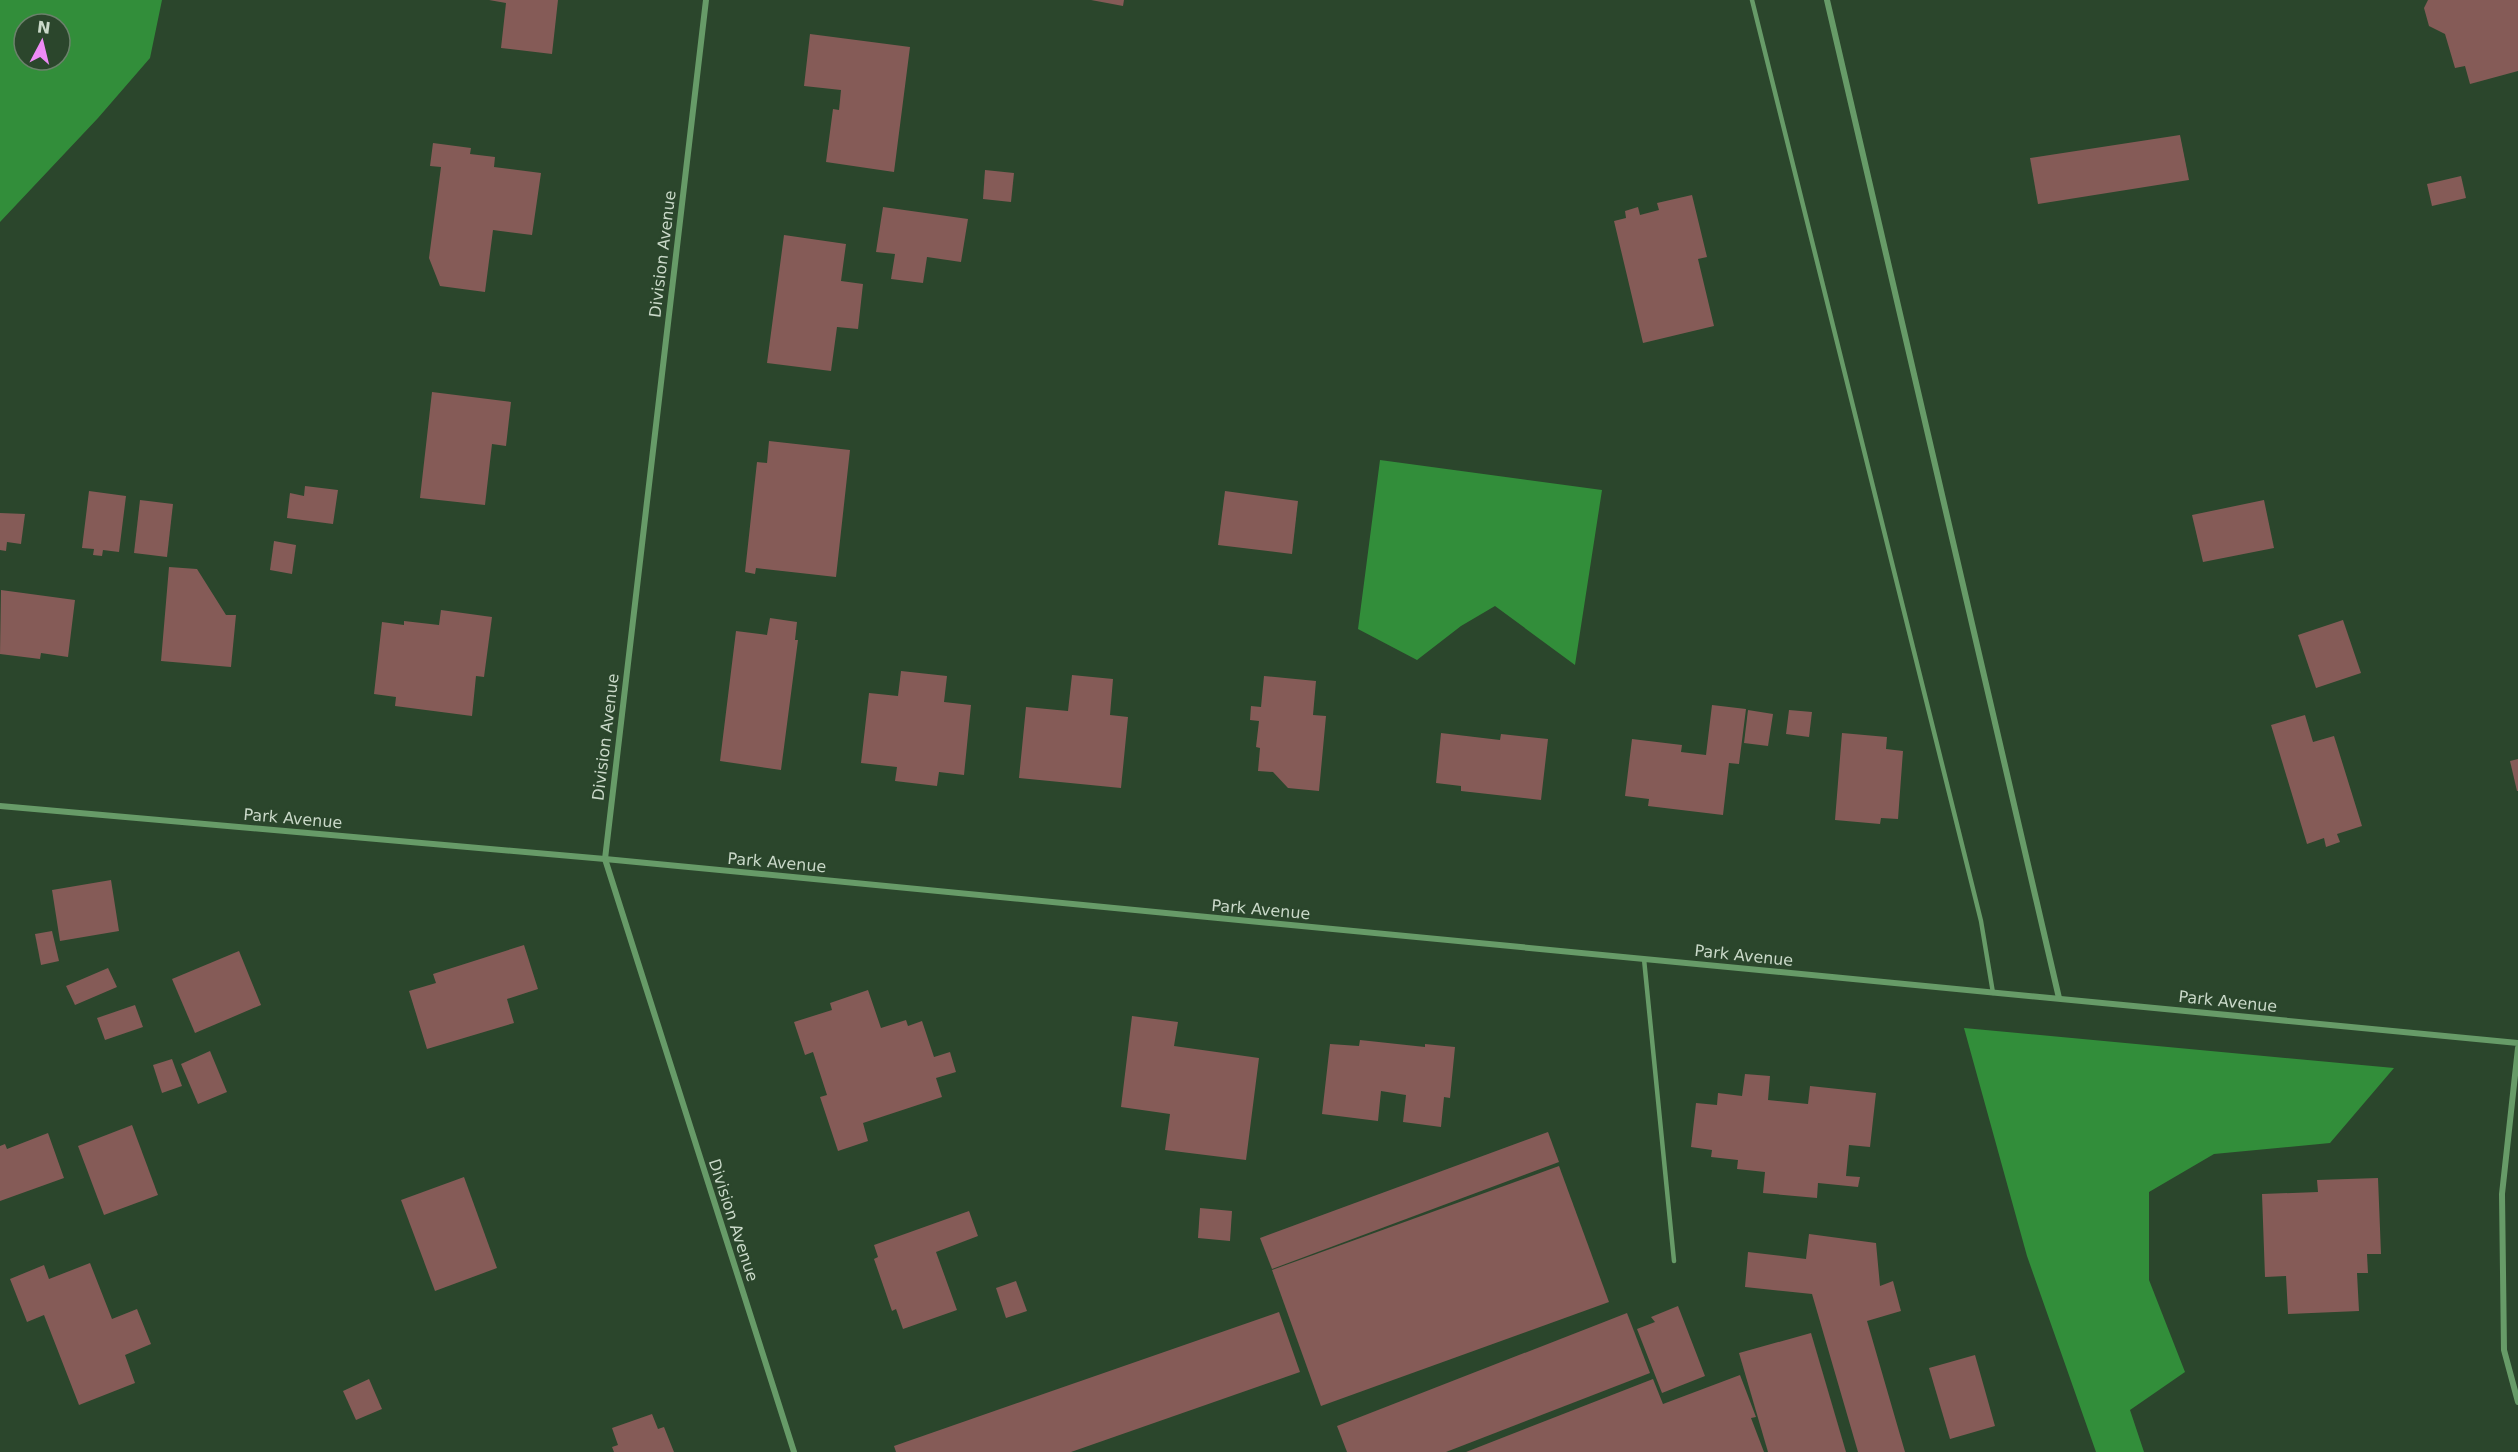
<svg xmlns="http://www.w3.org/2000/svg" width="2518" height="1452" font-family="'DejaVu Sans',sans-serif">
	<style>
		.forest { fill: #328e3a; fill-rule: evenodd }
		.building { fill: #855b57 }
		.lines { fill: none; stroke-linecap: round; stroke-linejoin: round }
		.lane { stroke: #679b68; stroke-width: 4.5 }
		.street { stroke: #679b68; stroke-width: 6 }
		.labels { text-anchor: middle; stroke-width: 4.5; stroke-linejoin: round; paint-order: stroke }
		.street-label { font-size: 16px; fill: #cad9c9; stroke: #2b462c }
	</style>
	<rect width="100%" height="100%" fill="#2b462c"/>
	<g class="forest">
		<path d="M 0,0 L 162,0 L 150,58 L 98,118 L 0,222 ZM 24,24 L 60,24 L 60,60 L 24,60 Z"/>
		<polygon points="1380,460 1602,490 1575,665 1495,606 1461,626 1417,660 1358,629"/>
		<polygon points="1964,1028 2394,1068 2330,1143 2214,1154 2149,1192 2149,1280 2185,1372 2130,1410 2144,1452 2096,1452 2027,1256"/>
	</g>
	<g class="building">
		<polygon points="489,0 558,0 552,54 501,48 506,3"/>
		<polygon points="1091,0 1124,0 1123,6"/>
		<polygon points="2428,0 2518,0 2518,71 2470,84 2465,66 2455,68 2445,34 2429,26 2424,8"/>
		<polygon points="810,34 910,47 894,172 826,162 833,109 839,110 841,90 804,86"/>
		<polygon points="2180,135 2189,180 2038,204 2030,158"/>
		<polygon points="433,143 471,148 470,154 495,157 494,167 541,173 532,235 493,230 485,292 440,286 429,258 441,167 430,166"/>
		<polygon points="985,170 1014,173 1011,202 983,199"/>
		<polygon points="2461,176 2466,198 2432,206 2427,184"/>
		<polygon points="1692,195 1707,257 1698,259 1714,326 1643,343 1614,221 1626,218 1625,211 1638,207 1640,215 1659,210 1657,203"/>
		<polygon points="883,207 968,219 961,262 927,257 923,283 891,279 895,254 876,252"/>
		<polygon points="784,235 846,244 841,281 863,284 858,329 837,327 831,371 767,363"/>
		<polygon points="432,392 511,402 506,446 492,444 485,505 420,498"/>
		<polygon points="769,441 850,450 836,577 756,568 755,574 745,572 757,462 767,463"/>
		<polygon points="305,486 338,490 333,524 287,518 290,493 304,496"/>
		<polygon points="89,491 126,496 119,552 103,550 102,556 93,555 94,549 82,548"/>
		<polygon points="1225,491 1298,501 1292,554 1218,545"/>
		<polygon points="140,500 173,504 167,557 134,553"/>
		<polygon points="2264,500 2274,548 2203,562 2192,515"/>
		<polygon points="0,513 25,514 21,544 7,542 6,551 0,550"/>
		<polygon points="274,541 296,545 292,574 270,570"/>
		<polygon points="169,567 197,569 226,615 236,615 231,667 161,661"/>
		<polygon points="1,590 75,600 68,657 41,653 40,659 0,654"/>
		<polygon points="441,610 492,617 484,677 476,676 472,716 395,706 396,697 374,694 382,622 404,625 404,621 439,625"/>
		<polygon points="770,618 797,622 795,640 798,640 781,770 720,761 736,631 767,635"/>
		<polygon points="2343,620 2361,673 2316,688 2298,635"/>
		<polygon points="901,671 947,676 944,702 971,705 964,775 939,772 937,786 895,781 897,767 861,763 869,693 898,696"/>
		<polygon points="1072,675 1113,679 1110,715 1128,717 1121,788 1019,778 1026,707 1068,711"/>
		<polygon points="1264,676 1316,681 1313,715 1326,716 1319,791 1288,788 1273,772 1258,771 1260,748 1256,747 1259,721 1250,720 1251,706 1261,707"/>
		<polygon points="1712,705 1746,709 1739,764 1729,763 1723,815 1648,806 1649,799 1625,796 1632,739 1682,745 1681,752 1706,755"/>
		<polygon points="1748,710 1773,714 1768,746 1744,743"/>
		<polygon points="1789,710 1812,712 1809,737 1786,734"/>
		<polygon points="2305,715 2313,742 2334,736 2362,826 2337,834 2340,842 2326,847 2324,838 2307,844 2271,725"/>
		<polygon points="1441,733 1500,740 1501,734 1548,739 1541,800 1461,791 1461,786 1436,783"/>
		<polygon points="1842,733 1887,737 1886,749 1903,751 1898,819 1881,818 1880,824 1835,820"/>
		<polygon points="2518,759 2518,791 2517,791 2510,761"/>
		<polygon points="111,880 119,931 60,941 52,890"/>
		<polygon points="52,931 59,961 41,965 35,934"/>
		<polygon points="524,945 538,989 507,999 514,1023 427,1049 409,991 436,983 433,974"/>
		<polygon points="239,951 261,1005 195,1033 172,979"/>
		<polygon points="108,968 117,987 75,1005 66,986"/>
		<polygon points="868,990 881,1028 906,1020 908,1026 922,1021 934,1057 950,1052 956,1072 936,1078 942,1097 863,1123 868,1141 838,1151 820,1097 827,1095 813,1052 805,1055 794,1022 832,1010 830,1003"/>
		<polygon points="135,1005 143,1027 105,1040 97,1018"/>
		<polygon points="1132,1016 1178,1022 1174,1046 1259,1058 1246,1160 1165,1150 1170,1114 1121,1107"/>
		<polygon points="1360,1040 1425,1047 1425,1044 1455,1047 1450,1098 1444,1097 1441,1127 1403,1122 1406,1095 1381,1091 1378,1121 1322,1114 1330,1044 1359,1046"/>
		<polygon points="210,1051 227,1092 198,1104 181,1064"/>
		<polygon points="172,1059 182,1086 162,1093 153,1065"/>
		<polygon points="1745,1074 1770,1076 1768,1100 1808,1104 1810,1086 1876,1093 1870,1147 1849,1145 1846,1176 1860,1177 1858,1187 1818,1183 1817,1198 1763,1193 1765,1172 1737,1169 1738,1160 1711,1157 1712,1150 1691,1147 1696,1103 1717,1105 1718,1093 1742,1096"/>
		<polygon points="132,1125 158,1195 104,1215 78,1146"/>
		<polygon points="1548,1132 1559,1162 1272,1269 1260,1238"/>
		<polygon points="48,1133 64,1178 0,1201 0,1146 5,1144 7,1149"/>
		<polygon points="1559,1166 1609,1302 1321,1406 1272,1270"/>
		<polygon points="464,1177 497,1268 435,1291 401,1200"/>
		<polygon points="2378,1178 2381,1254 2367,1254 2368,1273 2357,1273 2359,1311 2288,1314 2286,1276 2265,1277 2262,1194 2318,1192 2317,1180"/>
		<polygon points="1200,1208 1232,1211 1230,1241 1198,1238"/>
		<polygon points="969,1211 978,1236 936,1252 957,1310 903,1329 896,1309 892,1311 874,1259 878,1257 874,1245"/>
		<polygon points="1809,1234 1876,1243 1880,1286 1893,1281 1901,1311 1867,1321 1905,1452 1858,1452 1812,1294 1745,1287 1748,1252 1806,1259"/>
		<polygon points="90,1263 112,1319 137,1309 151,1344 125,1355 135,1383 79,1405 44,1315 27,1322 10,1279 44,1265 49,1279"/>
		<polygon points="1016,1281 1027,1311 1006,1318 996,1288"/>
		<polygon points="1678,1306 1705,1376 1662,1393 1637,1329 1655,1322 1651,1317"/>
		<polygon points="1279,1312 1300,1372 1071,1452 896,1452 894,1446"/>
		<polygon points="1627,1313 1650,1373 1446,1452 1347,1452 1337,1426"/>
		<polygon points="1811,1333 1846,1452 1768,1452 1739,1353"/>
		<polygon points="1975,1355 1995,1426 1950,1439 1929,1368"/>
		<polygon points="1740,1375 1756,1417 1751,1418 1764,1452 1466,1452 1653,1379 1663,1404"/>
		<polygon points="369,1379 382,1409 356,1420 343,1391"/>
		<polygon points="652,1414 658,1429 664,1427 674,1452 614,1452 612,1447 618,1445 612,1428"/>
	</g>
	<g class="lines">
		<g class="lane">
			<polyline points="1752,0 1981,921 1993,993"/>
			<polyline points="1644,959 1674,1261"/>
		</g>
		<g class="street">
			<polyline points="706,0 605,859 794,1452"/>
			<polyline points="1827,0 2059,998"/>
			<polyline points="0,806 605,859 2518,1043"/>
			<polyline points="2518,1048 2502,1194 2504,1350 2518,1402"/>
		</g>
	</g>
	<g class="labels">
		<g class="street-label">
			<text transform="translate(662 254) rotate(-83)" y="6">Division Avenue</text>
			<text transform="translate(605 737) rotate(-83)" y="6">Division Avenue</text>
			<text transform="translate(293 818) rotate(5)" y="6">Park Avenue</text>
			<text transform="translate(777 862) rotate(5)" y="6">Park Avenue</text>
			<text transform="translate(1261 909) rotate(5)" y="6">Park Avenue</text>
			<text transform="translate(1744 955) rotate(6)" y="6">Park Avenue</text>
			<text transform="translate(2228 1001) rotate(6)" y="6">Park Avenue</text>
			<text transform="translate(734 1220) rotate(72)" y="6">Division Avenue</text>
		</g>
	</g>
	<g transform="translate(42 42) rotate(7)"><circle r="28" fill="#2b462c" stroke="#6b816b" stroke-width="1.5"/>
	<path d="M0-4.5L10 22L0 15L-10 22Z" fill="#ef8bf6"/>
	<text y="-9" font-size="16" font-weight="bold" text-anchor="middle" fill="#cad9c9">N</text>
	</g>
</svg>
